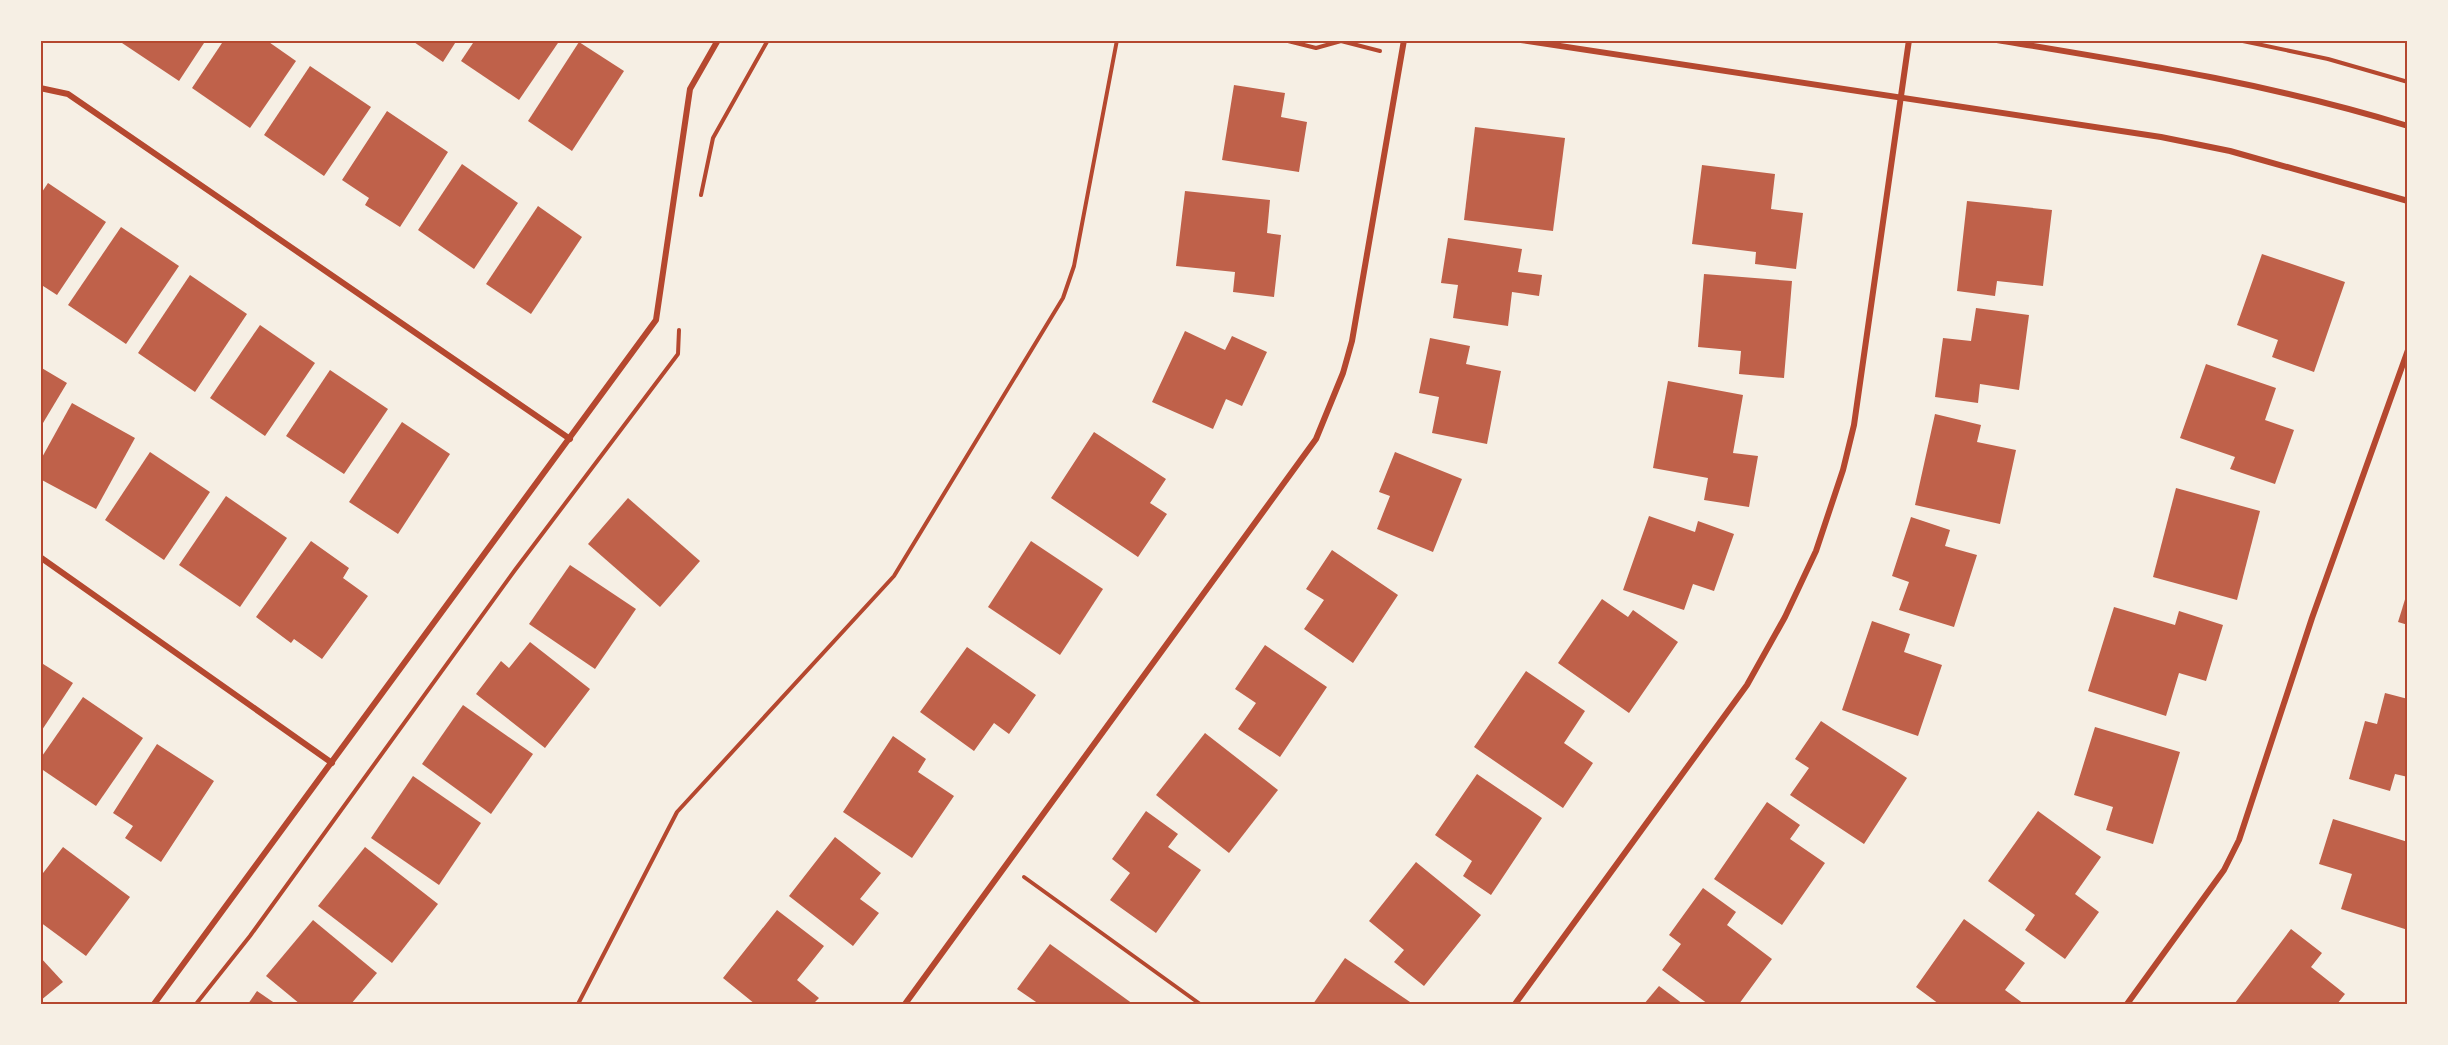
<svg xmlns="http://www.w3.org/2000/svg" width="2448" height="1045" font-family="Lato,sans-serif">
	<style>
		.building { fill: #bf614a }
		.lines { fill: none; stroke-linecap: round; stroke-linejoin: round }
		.path { stroke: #b5482f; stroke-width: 4 }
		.minor { stroke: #b5482f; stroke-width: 6 }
		.neatline { fill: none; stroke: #b5482f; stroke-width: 2 }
	</style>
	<rect width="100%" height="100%" fill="#f6efe4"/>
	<g class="building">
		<polygon points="123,40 206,40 179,81 122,43"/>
		<polygon points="224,40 266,40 296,61 250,128 192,88"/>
		<polygon points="411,40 457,40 443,62"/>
		<polygon points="475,40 560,40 519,100 461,61"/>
		<polygon points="579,42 624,71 572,151 528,121"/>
		<polygon points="310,66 371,107 324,176 264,135"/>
		<polygon points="1234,85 1285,93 1281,117 1307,122 1299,172 1222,160"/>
		<polygon points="387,111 448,152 400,227 365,205 369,198 342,180"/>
		<polygon points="1475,127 1565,138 1553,231 1464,220"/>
		<polygon points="462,164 518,203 474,269 418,230"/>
		<polygon points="1702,165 1775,174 1771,209 1803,213 1796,269 1755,264 1756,252 1692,244"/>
		<polygon points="48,183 106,222 57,295 40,284 40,195"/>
		<polygon points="1185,191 1270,200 1267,233 1281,235 1274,297 1233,292 1235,272 1176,266"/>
		<polygon points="1967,201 2052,210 2043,286 1997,281 1995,296 1957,291"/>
		<polygon points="538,206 582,237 531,314 486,284"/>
		<polygon points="121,227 179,266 126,344 68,305"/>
		<polygon points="1448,238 1522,249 1518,272 1542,275 1539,296 1512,292 1508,326 1453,318 1458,285 1441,283"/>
		<polygon points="2262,254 2345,282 2314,372 2272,357 2278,340 2237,325"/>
		<polygon points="1704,274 1792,281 1784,378 1739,374 1741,351 1698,347"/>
		<polygon points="190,275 247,314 195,392 138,353"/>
		<polygon points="1976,308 2029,315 2019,390 1980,384 1978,403 1935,397 1943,338 1971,341"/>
		<polygon points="260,325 315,363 265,436 210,398"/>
		<polygon points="1185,331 1225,350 1232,336 1267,352 1242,406 1226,399 1213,429 1152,402"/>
		<polygon points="1430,338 1470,346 1466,364 1501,371 1487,444 1432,433 1439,397 1419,393"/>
		<polygon points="2206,364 2276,388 2265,420 2294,430 2275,484 2230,469 2235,457 2180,438"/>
		<polygon points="40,367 67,383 40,428"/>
		<polygon points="330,370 388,409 344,474 286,436"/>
		<polygon points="1668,381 1743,395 1733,453 1758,456 1749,507 1704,500 1708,478 1653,468"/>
		<polygon points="72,403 135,438 96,509 40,479 40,461"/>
		<polygon points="1935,414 1981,425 1977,442 2016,450 2000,524 1915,505"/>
		<polygon points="402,422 450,454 398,534 349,502"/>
		<polygon points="1094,432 1166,479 1150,503 1167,514 1138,557 1051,498"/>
		<polygon points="150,452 210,492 164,560 105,520"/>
		<polygon points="1395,452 1462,479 1433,552 1377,529 1390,496 1379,492"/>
		<polygon points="2176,488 2260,511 2237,600 2153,577"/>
		<polygon points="226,496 287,538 240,607 179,565"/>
		<polygon points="628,498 700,561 660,607 588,544"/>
		<polygon points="1649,516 1695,532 1698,521 1734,534 1714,591 1693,584 1684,610 1623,590"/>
		<polygon points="1911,517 1950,530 1945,546 1977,555 1954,627 1899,610 1909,582 1892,576"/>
		<polygon points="311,541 349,568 343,578 368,596 322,659 294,639 291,643 256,617"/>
		<polygon points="1031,541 1103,589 1060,655 988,607"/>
		<polygon points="1332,550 1398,595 1353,663 1304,629 1324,600 1306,589"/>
		<polygon points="570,565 636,609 595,669 529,624"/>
		<polygon points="2407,593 2408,593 2408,625 2398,622"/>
		<polygon points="1602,599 1628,617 1633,610 1678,642 1629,713 1558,663"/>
		<polygon points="2114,607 2175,625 2179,611 2223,625 2206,681 2179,673 2166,716 2088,691"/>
		<polygon points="1872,621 1910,634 1904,652 1942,665 1918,736 1842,710"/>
		<polygon points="530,642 590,689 545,748 476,694 501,661 509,668"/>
		<polygon points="1265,645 1327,687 1280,757 1238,729 1256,703 1235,689"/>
		<polygon points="967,647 1036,695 1009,734 994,723 974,751 920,712"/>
		<polygon points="40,662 73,683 40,733"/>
		<polygon points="1526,671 1585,711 1564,743 1593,763 1563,808 1474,747"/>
		<polygon points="2385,693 2408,699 2408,777 2395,774 2390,791 2349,779 2365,721 2377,724"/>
		<polygon points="83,697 143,738 96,806 40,768 40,759"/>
		<polygon points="463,705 533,754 491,814 422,764"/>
		<polygon points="1821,721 1907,778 1864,844 1790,795 1809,768 1795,759"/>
		<polygon points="2095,727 2180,752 2153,844 2106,830 2113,807 2074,795"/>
		<polygon points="1205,733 1278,790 1229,853 1156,795"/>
		<polygon points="893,736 926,759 918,772 954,796 912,858 843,812"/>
		<polygon points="157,744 214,781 161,862 125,838 133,826 113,813"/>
		<polygon points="1477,774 1542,818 1491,895 1463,876 1472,861 1435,835"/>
		<polygon points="413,776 481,823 439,885 371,838"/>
		<polygon points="1767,802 1800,825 1790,839 1825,863 1782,925 1714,879"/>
		<polygon points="1146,811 1178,834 1168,847 1201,870 1156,933 1110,900 1130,873 1112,859"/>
		<polygon points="2038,811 2101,857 2075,894 2099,912 2065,959 2025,930 2035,915 1988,881"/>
		<polygon points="2333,819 2408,842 2408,930 2341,909 2352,874 2319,864"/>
		<polygon points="835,837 881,873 860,899 879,913 853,946 789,896"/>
		<polygon points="63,847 130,897 86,956 40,922 40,877"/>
		<polygon points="365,847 438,904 392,963 318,906"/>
		<polygon points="1416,862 1481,915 1424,986 1394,962 1404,950 1369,921"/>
		<polygon points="1703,888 1736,912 1727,925 1772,959 1739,1004 1708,1004 1662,970 1681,944 1669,935"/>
		<polygon points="777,910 824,946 797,980 819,998 813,1004 755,1004 723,978"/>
		<polygon points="1964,919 2025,963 2005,990 2024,1004 1939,1004 1916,987"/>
		<polygon points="313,920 377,973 351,1004 300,1004 266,976"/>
		<polygon points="2291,929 2322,953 2311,967 2345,994 2337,1004 2237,1004 2235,1003"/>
		<polygon points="1050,944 1133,1004 1039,1004 1017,989"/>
		<polygon points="40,957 63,982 40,1001"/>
		<polygon points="1345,958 1413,1004 1313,1004"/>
		<polygon points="1659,986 1683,1004 1644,1004"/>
		<polygon points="257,991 276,1004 248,1004"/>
	</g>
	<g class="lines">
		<g class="path">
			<polyline points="1284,40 1316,48 1341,41 1380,51"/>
			<polyline points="2238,40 2328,59 2408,82"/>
			<polyline points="701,195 713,138 768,40"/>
			<polyline points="1024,877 1200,1004"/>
			<polyline points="196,1004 250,936 515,570 678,354 679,330"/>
			<polyline points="578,1004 677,812 894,576 1063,298 1074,266 1117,40"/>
		</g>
		<g class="minor">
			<polyline points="1521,40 2161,137 2230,151 2408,201"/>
			<path d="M 1997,40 C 2137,63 2272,84 2408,126"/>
			<polyline points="40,88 68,94 570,439"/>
			<polyline points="40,557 332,763"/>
			<polyline points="154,1004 656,320 690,89 718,40"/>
			<polyline points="905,1004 1316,439 1343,373 1352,341 1404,40"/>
			<polyline points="1515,1004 1747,685 1785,617 1816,551 1843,470 1854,425 1909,40"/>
			<polyline points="2127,1004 2224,870 2239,840 2312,618 2408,350"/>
		</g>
	</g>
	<rect width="2448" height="1045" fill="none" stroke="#f6efe4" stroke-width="84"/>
	<rect x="42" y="42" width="2364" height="961" class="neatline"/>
</svg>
